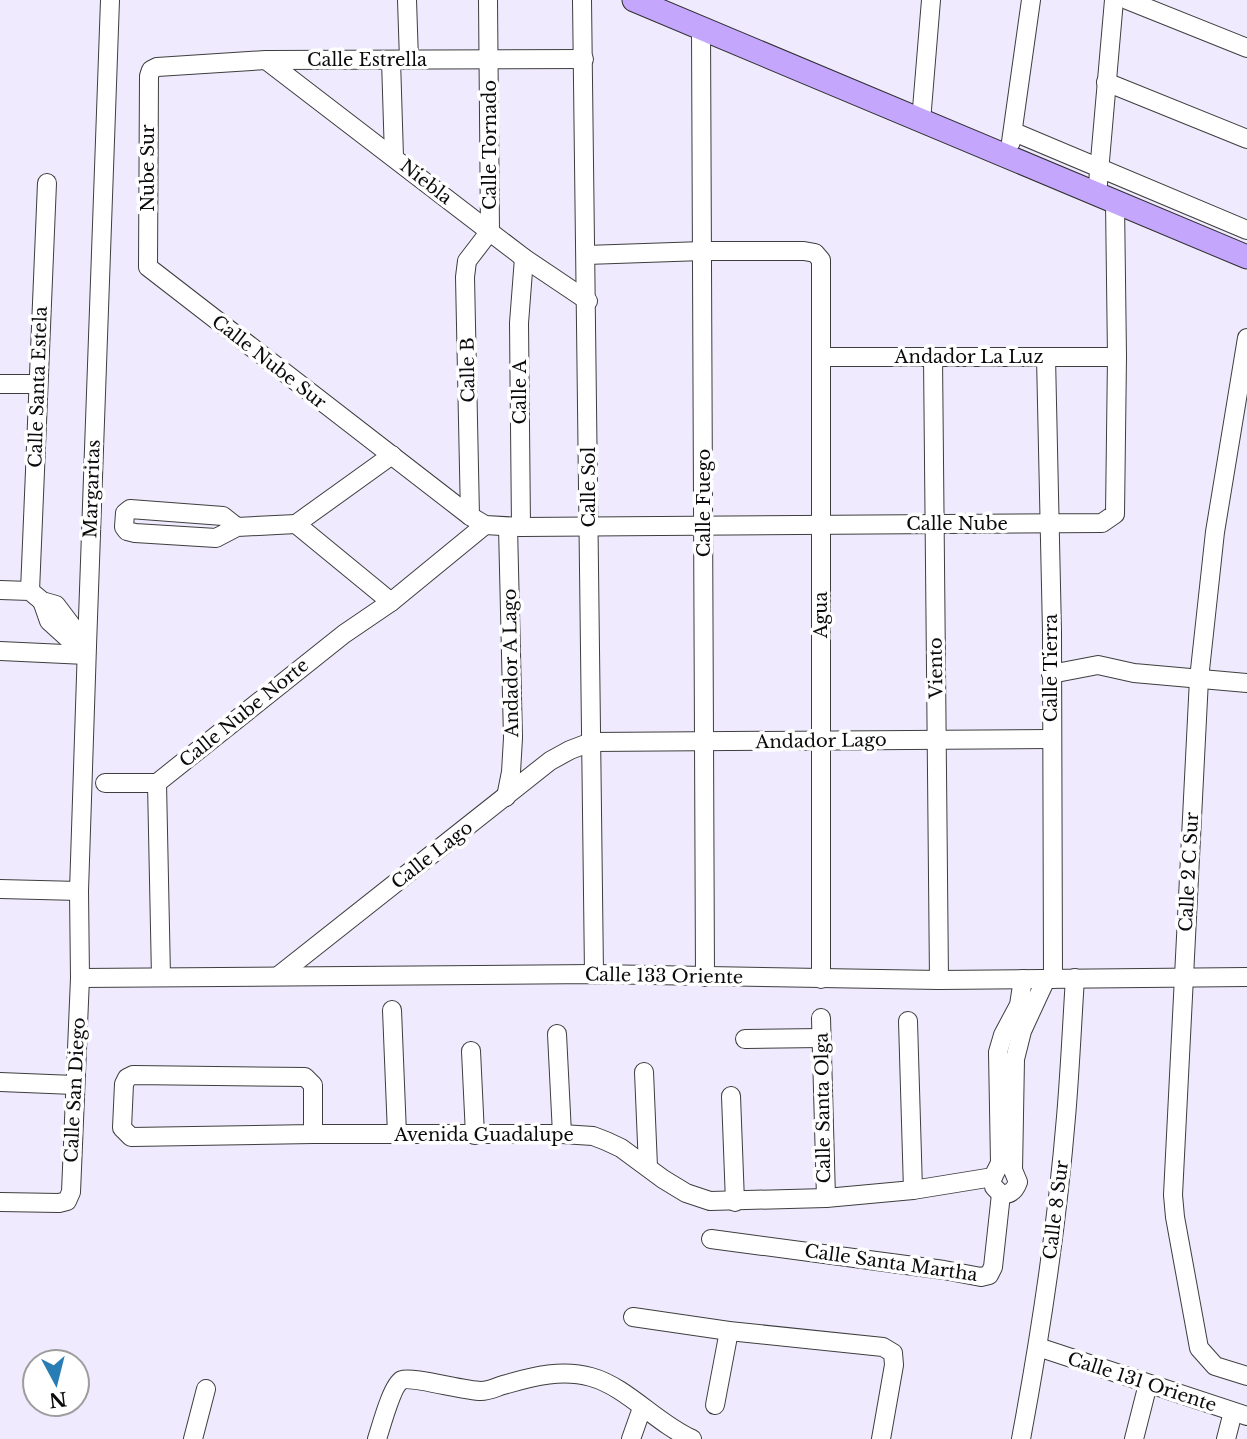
<svg xmlns="http://www.w3.org/2000/svg" width="1247" height="1439" font-family="'Libre Baskerville',serif">
	<style>
		.lines { fill: none; stroke-linecap: round; stroke-linejoin: round }
		.street-casing { stroke: #3e3e3e; stroke-width: 20 }
		.secondary-casing { stroke: #2d2d2d; stroke-width: 25 }
		.street { stroke: #fff; stroke-width: 18 }
		.secondary { stroke: #c4a7fc; stroke-width: 23 }
		.labels { text-anchor: middle; stroke-width: 7; stroke-linejoin: round; paint-order: stroke }
		.street-label { font-size: 18px; fill: #0b0b0b; stroke: #fff }
	</style>
	<rect width="100%" height="100%" fill="#efeafe"/>
	<g class="lines">
		<g class="street-casing">
			<g id="street">
				<polyline points="407,0 409,60"/>
				<polyline points="582,0 594,974"/>
				<polyline points="1127,0 1247,48"/>
				<polyline points="701,28 705,977"/>
				<polyline points="584,59 266,60 157,67 151,70 149,76 148,267 470,516 485,525 521,527 1102,523 1115,514 1117,357 1115,202"/>
				<polyline points="266,60 524,258 588,301"/>
				<polyline points="391,60 394,157"/>
				<polyline points="1106,82 1247,139"/>
				<polyline points="921,121 931,0"/>
				<polyline points="1014,132 1247,230"/>
				<polyline points="1011,142 1031,0"/>
				<polyline points="1097,195 1114,0"/>
				<polyline points="586,255 703,251 804,251 815,253 821,260 821,979"/>
				<polyline points="1247,338 1215,532 1199,679 1173,1195 1175,1217 1199,1348 1215,1366 1247,1376"/>
				<polyline points="821,357 1117,357"/>
				<polyline points="933,357 939,980"/>
				<polyline points="1046,357 1052,632 1053,979"/>
				<polyline points="0,384 38,384"/>
				<polyline points="470,516 465,277 467,261 490,231 488,0"/>
				<polyline points="296,524 391,602"/>
				<polyline points="296,524 392,455"/>
				<polyline points="237,527 223,516 130,509 125,513 124,527 127,531 135,533 216,538 237,527 296,524"/>
				<polyline points="521,527 519,323 524,258"/>
				<polyline points="0,590 30,591 42,601 56,605 87,646"/>
				<polyline points="30,591 47,183"/>
				<polyline points="42,601 49,621 81,650"/>
				<polyline points="0,651 86,655"/>
				<polyline points="1051,674 1098,665 1134,673 1247,683"/>
				<polyline points="105,783 157,783"/>
				<polyline points="157,783 344,634 391,602 485,525"/>
				<polyline points="157,783 161,977"/>
				<polyline points="506,797 511,772 513,738 508,527"/>
				<polyline points="0,889 79,891"/>
				<polyline points="278,976 550,761 570,750 591,742 1051,739"/>
				<polyline points="80,978 594,974 939,980 1247,977"/>
				<polyline points="392,1010 397,1134"/>
				<polyline points="821,1018 826,1198"/>
				<polyline points="908,1021 913,1190"/>
				<polyline points="557,1034 562,1134"/>
				<polyline points="745,1039 821,1038"/>
				<polyline points="471,1051 475,1135"/>
				<polyline points="644,1072 648,1167"/>
				<polyline points="0,1082 74,1085"/>
				<polyline points="731,1096 735,1202"/>
				<polyline points="313,1134 313,1085 305,1077 133,1075 127,1078 124,1084 122,1128 131,1137 313,1134 562,1134 593,1136 606,1141 621,1148 663,1179 686,1193 710,1201 826,1198 913,1190 993,1177"/>
				<polyline points="993,1177 1000,1163 998,1052 1003,1035 1019,1005 1023,979"/>
				<path d="M 994,1187 L 1001,1194 C 1010,1195 1015,1190 1018,1182 L 1013,1170 L 1015,1059 L 1022,1031 L 1046,979"/>
				<polyline points="0,1202 59,1203 67,1201 71,1192 80,978 79,891 87,646 110,0"/>
				<polyline points="711,1239 944,1270 981,1277 989,1275 993,1267 1001,1194"/>
				<polyline points="633,1317 729,1331 883,1347 893,1353 894,1365 881,1439"/>
				<polyline points="1038,1347 1247,1416"/>
				<polyline points="715,1405 729,1331"/>
				<polyline points="193,1439 206,1389"/>
				<path d="M 377,1439 C 381,1427 392,1385 402,1380 C 412,1376 464,1391 481,1391 C 490,1391 498,1386 507,1384 C 534,1376 563,1369 591,1377 C 627,1387 656,1423 692,1439"/>
				<polyline points="631,1439 642,1408"/>
				<path d="M 1021,1439 C 1041,1332 1057,1225 1066,1117 C 1070,1071 1072,1024 1075,978"/>
				<polyline points="1134,1439 1148,1384"/>
				<polyline points="1226,1439 1233,1412"/>
			</g>
		</g>
		<g class="secondary-casing">
			<polyline id="secondary" points="634,0 1247,257"/>
		</g>
		<use href="#street" class="street"/>
		<use href="#secondary" class="secondary"/>
	</g>
	<g class="labels">
		<g class="street-label">
			<text x="367" y="66">Calle Estrella</text>
			<text transform="translate(490 145) rotate(-90)" y="6">Calle Tornado</text>
			<text transform="translate(148 168) rotate(-90)" y="6">Nube Sur</text>
			<text transform="translate(426 182) rotate(38)" y="6">Niebla</text>
			<text x="969" y="363">Andador La Luz</text>
			<text transform="translate(269 362) rotate(38)" y="6">Calle Nube Sur</text>
			<text transform="translate(468 370) rotate(-91)" y="6">Calle B</text>
			<text transform="translate(38 387) rotate(-88)" y="6">Calle Santa Estela</text>
			<text transform="translate(520 392) rotate(-90)" y="6">Calle A</text>
			<text transform="translate(589 487) rotate(-90)" y="6">Calle Sol</text>
			<text transform="translate(92 489) rotate(-88)" y="6">Margaritas</text>
			<text transform="translate(704 503) rotate(-90)" y="6">Calle Fuego</text>
			<text x="957" y="530">Calle Nube</text>
			<text transform="translate(821 615) rotate(-90)" y="6">Agua</text>
			<text transform="translate(511 663) rotate(-91)" y="6">Andador A Lago</text>
			<text transform="translate(936 668) rotate(-91)" y="6">Viento</text>
			<text transform="translate(1051 668) rotate(-90)" y="6">Calle Tierra</text>
			<text transform="translate(244 713) rotate(-39)" y="6">Calle Nube Norte</text>
			<text transform="translate(821 741) rotate(-1)" y="6">Andador Lago</text>
			<text transform="translate(432 855) rotate(-38)" y="6">Calle Lago</text>
			<text transform="translate(1189 872) rotate(-87)" y="6">Calle 2 C Sur</text>
			<text transform="translate(664 976) rotate(1)" y="6">Calle 133 Oriente</text>
			<text transform="translate(75 1090) rotate(-87)" y="6">Calle San Diego</text>
			<text transform="translate(823 1108) rotate(-91)" y="6">Calle Santa Olga</text>
			<text x="484" y="1141">Avenida Guadalupe</text>
			<text transform="translate(1056 1210) rotate(-83)" y="6">Calle 8 Sur</text>
			<text transform="translate(891 1263) rotate(8)" y="6">Calle Santa Martha</text>
			<text transform="translate(1142 1382) rotate(18)" y="6">Calle 131 Oriente</text>
		</g>
	</g>
	<g transform="translate(56 1383) rotate(173)"><circle r="33" fill="#ffffff" stroke="#9d9d9d" stroke-width="2"/>
	<path d="M0-5L12 26L0 18L-12 26Z" fill="#297db5"/>
	<text y="-10" font-size="19" font-weight="bold" text-anchor="middle" fill="#0b0b0b">N</text>
	</g>
</svg>
